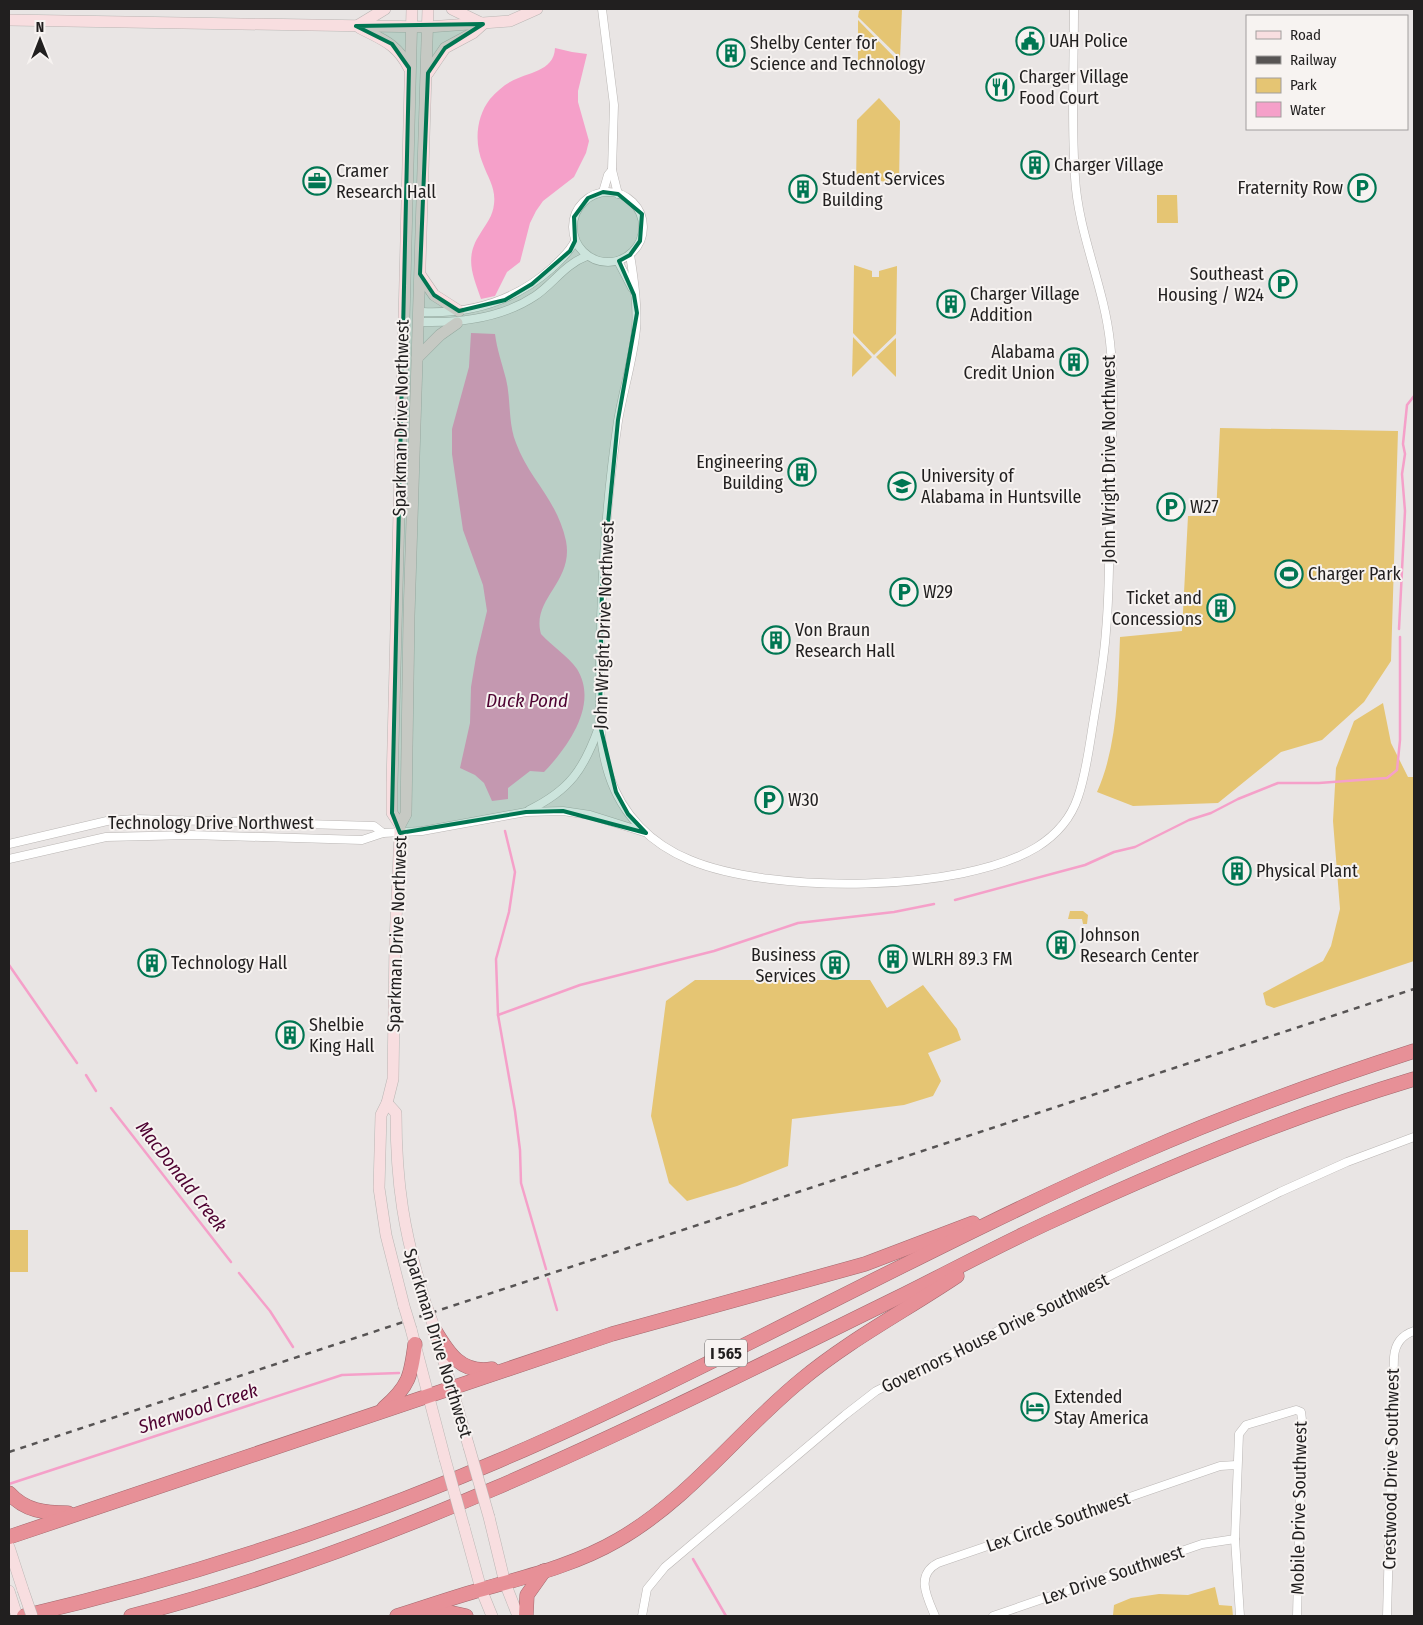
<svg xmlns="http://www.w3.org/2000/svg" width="1423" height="1625" font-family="'Fira Sans Condensed',sans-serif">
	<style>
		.green { fill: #e5c573 }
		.water { fill: #f5a0c9 }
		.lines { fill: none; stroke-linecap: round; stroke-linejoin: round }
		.stream { stroke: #f5a0c9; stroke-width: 2.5 }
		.street-casing { stroke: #bab6b4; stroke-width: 9 }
		.secondary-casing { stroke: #bab6b4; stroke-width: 12 }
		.highway-casing { stroke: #a2686d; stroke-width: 15 }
		.street { stroke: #fff; stroke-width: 8 }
		.secondary { stroke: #f8dee0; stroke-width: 11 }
		.highway { stroke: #e79097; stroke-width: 14 }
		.rail { stroke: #575454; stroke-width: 2.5; stroke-dasharray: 6 6; stroke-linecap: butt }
		.secondary-bridge-casing { stroke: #bab6b4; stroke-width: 12; stroke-linecap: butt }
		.secondary-bridge { stroke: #f8dee0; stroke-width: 11 }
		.marked { fill: #007652; fill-opacity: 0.2; stroke: #007652; stroke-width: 4; stroke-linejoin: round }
		.labels { text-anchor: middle; stroke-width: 4; stroke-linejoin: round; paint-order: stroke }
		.shield { fill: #f7f3f1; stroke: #615f5e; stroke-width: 1 }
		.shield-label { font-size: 16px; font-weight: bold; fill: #211f1f }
		.poi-label { font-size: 18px; fill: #211f1f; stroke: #f7f3f1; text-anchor: start }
		.street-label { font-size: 18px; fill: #211f1f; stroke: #f7f3f1 }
		.water-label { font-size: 19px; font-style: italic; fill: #4e0231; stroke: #f7f3f1 }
	</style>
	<rect width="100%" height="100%" fill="#e9e5e4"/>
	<g class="green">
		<polygon points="862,9 902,9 900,58 858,17 859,11"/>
		<polygon points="858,20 898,61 898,63 858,63"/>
		<polygon points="879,98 900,121 899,186 881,181 881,175 874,175 874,181 856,185 857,120"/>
		<polygon points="1157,195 1177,195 1178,223 1157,223"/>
		<polygon points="854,265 872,271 872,277 879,277 879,271 897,266 896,334 874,355 853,333"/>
		<polygon points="853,337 872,357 852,377"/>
		<polygon points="896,338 896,377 876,357"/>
		<path d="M 1220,428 L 1398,431 L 1391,661 L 1364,702 L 1322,740 L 1281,752 L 1218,803 L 1133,806 L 1097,792 C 1118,745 1118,688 1120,637 L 1182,631 L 1188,516 L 1216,516 Z"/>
		<polygon points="1383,703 1391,743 1408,777 1414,777 1414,961 1274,1008 1266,1005 1263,993 1323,961 1331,946 1340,909 1333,821 1336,768 1354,721"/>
		<polygon points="1070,911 1083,911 1088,915 1087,924 1083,924 1082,919 1068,919"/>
		<polygon points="695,980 870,980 887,1008 923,985 957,1029 961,1040 928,1053 941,1081 933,1096 904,1105 792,1119 788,1166 737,1186 687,1201 669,1183 651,1116 666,1001"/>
		<rect x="9" y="1230" width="19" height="42"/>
		<polygon points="1215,1587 1219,1605 1232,1606 1233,1616 1110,1616 1113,1615 1114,1605 1131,1598 1159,1594 1188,1595"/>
	</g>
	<g class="water">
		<path d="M 555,48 L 572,52 L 587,54 L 578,91 L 578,102 L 589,141 L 586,153 L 574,177 L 543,201 L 536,211 L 530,223 L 520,262 L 507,272 L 495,296 L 481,299 C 473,275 464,258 480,234 C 486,224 493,216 494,204 C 496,188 488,178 483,164 C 474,143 476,117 490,99 C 496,92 503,86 510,82 C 527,72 554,72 555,48 Z"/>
		<path d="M 471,333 L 495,334 C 497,350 502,363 506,379 C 511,399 508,423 516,443 C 529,479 557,499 566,541 C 574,582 531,599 541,634 C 552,646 568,656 577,669 C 599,704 568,747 544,772 L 530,771 L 508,788 L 508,799 L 492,801 L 484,783 L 475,775 L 460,768 L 470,723 L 471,687 L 476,657 L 487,611 L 483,585 L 463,530 L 452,454 L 452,429 L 469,367 Z"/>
	</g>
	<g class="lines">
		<g class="stream">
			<polyline points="1399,629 1405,511 1402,474 1405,454 1403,444 1407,405 1414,396"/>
			<polyline points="505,831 515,872 509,912 496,959 498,1015 515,1111 520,1150 521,1183 546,1269"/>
			<polyline points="955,900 1085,865 1114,852 1135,847 1189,820 1211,813 1238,799 1278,783 1319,783 1387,778 1397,770 1400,740 1400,637"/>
			<polyline points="9,965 77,1063"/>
			<polyline points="498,1015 580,985 714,951 798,923 894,912 934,904"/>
			<polyline points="86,1075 96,1091"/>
			<polyline points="111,1108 231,1262"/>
			<polyline points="239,1273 270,1311 293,1347"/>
			<polyline points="548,1279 557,1310"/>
			<polyline points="9,1484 342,1375 399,1373"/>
			<polyline points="693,1559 726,1616"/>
		</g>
		<g class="street-casing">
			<g id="street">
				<polyline points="602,9 614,105 612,170 618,194"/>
				<polyline points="603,192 608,175 612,170"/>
				<circle cx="608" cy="227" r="35"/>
				<path d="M 630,255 C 634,279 638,306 636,329 C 633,360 623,391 618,421 C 606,502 601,582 600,664 C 600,701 597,739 609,775 C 622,815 651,844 690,860 C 771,894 962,893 1037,847 C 1056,835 1071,818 1078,797 C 1086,774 1089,748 1093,724 C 1098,693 1104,662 1106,631 C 1110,588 1109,544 1110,500 C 1111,448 1116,394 1110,342 C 1104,286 1078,233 1075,177 C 1071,121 1074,65 1074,9"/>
				<polyline points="618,261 632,288"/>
				<path d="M 418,317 L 423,322 C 461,323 502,318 535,296 C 553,284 565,264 587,256"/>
				<path d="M 418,317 L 423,312 C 472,314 516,300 552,268 C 561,259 569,253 575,241"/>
				<path d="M 529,810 C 570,790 584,769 599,727"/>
				<polyline points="9,844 107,821 135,819 374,826 383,833"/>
				<polyline points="9,859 106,837 191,835 362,840 383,833 422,831 526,812 563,811 590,815 644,832"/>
				<polyline points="642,1616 647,1589 665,1567 845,1415 876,1391 1280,1192 1347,1162 1414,1137"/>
				<path d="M 935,1616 C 927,1597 915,1575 938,1563 L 1220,1466 L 1236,1465"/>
				<polyline points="993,1616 1202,1544 1235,1539"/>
				<polyline points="1240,1616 1235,1539 1239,1434 1246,1425 1296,1410 1301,1412 1302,1420 1297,1616"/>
				<path d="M 1387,1616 L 1394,1357 C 1395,1344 1402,1335 1414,1331"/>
			</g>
		</g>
		<g class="secondary-casing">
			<g id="secondary">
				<polyline points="9,20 428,27 510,21 537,9"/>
				<polyline points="357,26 385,9"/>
				<path d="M 360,28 C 383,40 397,44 409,68"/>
				<polyline points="428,73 445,48 473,33 483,24 452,9"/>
				<polyline points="421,276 434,295 459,311"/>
				<polyline points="417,358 440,335 457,323"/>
				<polyline points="400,825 392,813 392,784 412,9"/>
				<path d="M 387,1103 L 396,1113 C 396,1185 404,1233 425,1302"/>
				<polyline points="404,1306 386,1235 379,1188 381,1115 387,1103 393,1079 395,942 400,833 400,825 406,814 409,616 428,9"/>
				<polyline points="411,1329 445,1459"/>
				<polyline points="437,1338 469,1447"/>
				<polyline points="489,1517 505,1583 518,1616"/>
				<polyline points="464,1527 481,1589 492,1616"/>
				<polyline points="9,1547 23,1590"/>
				<polyline points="9,1591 17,1616"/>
			</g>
		</g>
		<g class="highway-casing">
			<g id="highway">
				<path d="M 434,1329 C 448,1353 461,1374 492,1369"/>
				<path d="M 384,1408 C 409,1386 411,1376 415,1344"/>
				<path d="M 9,1493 C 25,1511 45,1513 68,1513"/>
				<polyline points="9,1537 612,1334 865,1264 973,1223"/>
				<polyline points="421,1613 448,1612 466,1616"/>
				<path d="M 24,1616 C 186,1578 344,1527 498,1461 C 715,1368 921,1249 1138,1154 C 1228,1114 1321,1081 1414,1051"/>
				<path d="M 131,1616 C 403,1546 654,1417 905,1294 C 955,1269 1005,1242 1056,1219 C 1172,1165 1291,1116 1414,1079"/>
				<path d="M 397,1616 C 426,1607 454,1597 483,1589 C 529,1576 577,1564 618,1540 C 688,1500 738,1432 800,1381 C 849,1340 905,1311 957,1276"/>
				<polyline points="526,1616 527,1595 544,1571"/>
			</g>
		</g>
		<use href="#street" class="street"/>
		<use href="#secondary" class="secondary"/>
		<use href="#highway" class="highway"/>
		<polyline class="rail" points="9,1452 1414,989"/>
		<g class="secondary-bridge-casing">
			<g id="secondary-bridge">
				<polyline points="425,1302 433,1324"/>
				<polyline points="404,1306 411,1329"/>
				<polyline points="469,1447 489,1517"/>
				<polyline points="445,1459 464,1527"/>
				<polyline points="23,1590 32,1616"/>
			</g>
		</g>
		<use href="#secondary-bridge" class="secondary-bridge"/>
	</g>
	<path class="marked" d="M 483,24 L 445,48 L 428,73 L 420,274 L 434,295 L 459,311 L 505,300 L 532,284 L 570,251 L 575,241 L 574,217 L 588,198 L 603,192 L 618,194 L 642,214 L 640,241 L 630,255 L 619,261 L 634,295 L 637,313 L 618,420 L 602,585 L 600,725 L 616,792 L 628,814 L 646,833 L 563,811 L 526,812 L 400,833 L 392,813 L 409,68 L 392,44 L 356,26 Z"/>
	<defs>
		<g id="civic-ring" transform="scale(1.4375)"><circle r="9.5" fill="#f7f3f1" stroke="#007652" stroke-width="1.5"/><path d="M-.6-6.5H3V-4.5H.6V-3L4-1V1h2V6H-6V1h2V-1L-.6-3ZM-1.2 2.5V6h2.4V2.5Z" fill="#007652"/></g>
		<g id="building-ring" transform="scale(1.4375)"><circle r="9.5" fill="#f7f3f1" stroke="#007652" stroke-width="1.5"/><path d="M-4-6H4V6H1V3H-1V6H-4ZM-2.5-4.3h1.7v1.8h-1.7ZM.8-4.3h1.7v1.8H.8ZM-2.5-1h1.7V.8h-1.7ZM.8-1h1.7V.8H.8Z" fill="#007652"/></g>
		<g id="restaurant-ring" transform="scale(1.4375)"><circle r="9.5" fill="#f7f3f1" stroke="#007652" stroke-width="1.5"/><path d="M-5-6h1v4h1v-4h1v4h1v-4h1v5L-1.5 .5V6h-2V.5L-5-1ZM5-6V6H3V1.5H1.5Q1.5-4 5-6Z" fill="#007652"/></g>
		<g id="office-ring" transform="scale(1.4375)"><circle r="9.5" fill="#f7f3f1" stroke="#007652" stroke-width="1.5"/><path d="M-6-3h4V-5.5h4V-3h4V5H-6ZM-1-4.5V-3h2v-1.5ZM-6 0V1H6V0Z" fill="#007652"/></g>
		<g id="parking-ring" transform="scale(1.4375)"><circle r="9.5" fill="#f7f3f1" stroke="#007652" stroke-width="1.5"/><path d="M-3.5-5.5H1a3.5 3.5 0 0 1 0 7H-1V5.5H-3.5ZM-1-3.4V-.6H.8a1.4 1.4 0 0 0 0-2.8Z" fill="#007652"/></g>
		<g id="university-ring" transform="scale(1.4375)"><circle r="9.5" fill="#f7f3f1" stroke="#007652" stroke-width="1.5"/><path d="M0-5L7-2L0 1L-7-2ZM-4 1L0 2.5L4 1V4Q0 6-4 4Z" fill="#007652"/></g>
		<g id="stadium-ring" transform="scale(1.4375)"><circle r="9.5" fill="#f7f3f1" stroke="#007652" stroke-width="1.5"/><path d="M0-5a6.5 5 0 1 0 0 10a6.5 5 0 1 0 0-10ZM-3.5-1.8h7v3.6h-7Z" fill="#007652"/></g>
		<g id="hotel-ring" transform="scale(1.4375)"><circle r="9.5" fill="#f7f3f1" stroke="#007652" stroke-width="1.5"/><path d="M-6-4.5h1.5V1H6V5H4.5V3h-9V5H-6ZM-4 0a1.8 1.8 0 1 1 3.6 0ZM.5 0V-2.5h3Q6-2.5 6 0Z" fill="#007652"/></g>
	</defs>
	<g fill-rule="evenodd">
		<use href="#civic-ring" x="1030" y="41"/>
		<use href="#building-ring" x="731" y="53"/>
		<use href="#restaurant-ring" x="1000" y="87"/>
		<use href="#building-ring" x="1035" y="165"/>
		<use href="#office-ring" x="317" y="181"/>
		<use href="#parking-ring" x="1362" y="188"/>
		<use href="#building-ring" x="803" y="189"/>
		<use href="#parking-ring" x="1283" y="284"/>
		<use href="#building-ring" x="951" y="304"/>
		<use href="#building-ring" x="1074" y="362"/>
		<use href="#building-ring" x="802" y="472"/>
		<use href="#university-ring" x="902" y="486"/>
		<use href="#parking-ring" x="1171" y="507"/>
		<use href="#stadium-ring" x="1289" y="574"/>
		<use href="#parking-ring" x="904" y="592"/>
		<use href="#building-ring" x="1221" y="608"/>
		<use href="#building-ring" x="776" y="640"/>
		<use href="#parking-ring" x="769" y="800"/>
		<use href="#building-ring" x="1237" y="871"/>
		<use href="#building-ring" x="1061" y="945"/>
		<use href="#building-ring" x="893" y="959"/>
		<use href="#building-ring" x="152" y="963"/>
		<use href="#building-ring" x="835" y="965"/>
		<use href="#building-ring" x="290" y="1035"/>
		<use href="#hotel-ring" x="1035" y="1407"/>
	</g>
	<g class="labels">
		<rect class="shield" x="705" y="1339.5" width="42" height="27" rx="4"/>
		<g class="shield-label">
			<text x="726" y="1359">I 565</text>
		</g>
		<g class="poi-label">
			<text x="1049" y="47">UAH Police</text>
			<text x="750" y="49">Shelby Center for<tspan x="750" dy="21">Science and Technology</tspan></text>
			<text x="1019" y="83">Charger Village<tspan x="1019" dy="21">Food Court</tspan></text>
			<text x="1054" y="171">Charger Village</text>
			<text x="336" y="177">Cramer<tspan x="336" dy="21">Research Hall</tspan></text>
			<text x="822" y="185">Student Services<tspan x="822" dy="21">Building</tspan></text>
			<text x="1343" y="194" text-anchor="end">Fraternity Row</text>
			<text x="1264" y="280" text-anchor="end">Southeast<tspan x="1264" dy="21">Housing / W24</tspan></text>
			<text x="970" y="300">Charger Village<tspan x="970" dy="21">Addition</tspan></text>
			<text x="1055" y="358" text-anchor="end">Alabama<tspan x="1055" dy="21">Credit Union</tspan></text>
			<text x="783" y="468" text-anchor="end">Engineering<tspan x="783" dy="21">Building</tspan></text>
			<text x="921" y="482">University of<tspan x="921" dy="21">Alabama in Huntsville</tspan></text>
			<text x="1190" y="513">W27</text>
			<text x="1308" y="580">Charger Park</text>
			<text x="923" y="598">W29</text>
			<text x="1202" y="604" text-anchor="end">Ticket and<tspan x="1202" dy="21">Concessions</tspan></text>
			<text x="795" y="636">Von Braun<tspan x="795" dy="21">Research Hall</tspan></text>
			<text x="788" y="806">W30</text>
			<text x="1256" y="877">Physical Plant</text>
			<text x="1080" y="941">Johnson<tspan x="1080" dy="21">Research Center</tspan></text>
			<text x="816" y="961" text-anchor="end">Business<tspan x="816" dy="21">Services</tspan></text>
			<text x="912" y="965">WLRH 89.3 FM</text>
			<text x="171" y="969">Technology Hall</text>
			<text x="309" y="1031">Shelbie<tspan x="309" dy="21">King Hall</tspan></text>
			<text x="1054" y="1403">Extended<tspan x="1054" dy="21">Stay America</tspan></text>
		</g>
		<g class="street-label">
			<text transform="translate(401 418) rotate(-89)" y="6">Sparkman Drive Northwest</text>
			<text transform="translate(1109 459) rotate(-90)" y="6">John Wright Drive Northwest</text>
			<text transform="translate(604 625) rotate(-88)" y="6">John Wright Drive Northwest</text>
			<text x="211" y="829">Technology Drive Northwest</text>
			<text transform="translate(397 934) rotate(-88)" y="6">Sparkman Drive Northwest</text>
			<text transform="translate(995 1333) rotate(-26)" y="6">Governors House Drive Southwest</text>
			<text transform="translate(438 1343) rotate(73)" y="6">Sparkman Drive Northwest</text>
			<text transform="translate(1391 1469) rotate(-89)" y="6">Crestwood Drive Southwest</text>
			<text transform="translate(1299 1508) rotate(-89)" y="6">Mobile Drive Southwest</text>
			<text transform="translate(1058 1522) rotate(-19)" y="6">Lex Circle Southwest</text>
			<text transform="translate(1113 1575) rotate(-19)" y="6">Lex Drive Southwest</text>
		</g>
		<g class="water-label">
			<text x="527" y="707">Duck Pond</text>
			<text transform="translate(182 1176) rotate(52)" y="7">MacDonald Creek</text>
			<text transform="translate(198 1408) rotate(-18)" y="7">Sherwood Creek</text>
		</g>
	</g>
	<rect width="1423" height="1625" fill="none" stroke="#211f1f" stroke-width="20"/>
	<rect x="1246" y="15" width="162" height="115" fill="#f7f3f1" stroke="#a19e9d"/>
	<rect x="1256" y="31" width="25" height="8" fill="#f8dee0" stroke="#a19e9d"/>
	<text x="1290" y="40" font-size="15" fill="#211f1f">Road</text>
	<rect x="1256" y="56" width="25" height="8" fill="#575454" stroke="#a19e9d"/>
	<text x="1290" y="65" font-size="15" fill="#211f1f">Railway</text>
	<rect x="1256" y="78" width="25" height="15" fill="#e5c573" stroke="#a19e9d"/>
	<text x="1290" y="90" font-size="15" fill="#211f1f">Park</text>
	<rect x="1256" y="102" width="25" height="15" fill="#f5a0c9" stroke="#a19e9d"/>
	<text x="1290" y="115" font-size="15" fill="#211f1f">Water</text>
	<g transform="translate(40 40)" stroke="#f7f3f1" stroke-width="4" paint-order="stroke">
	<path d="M0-4L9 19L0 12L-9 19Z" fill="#211f1f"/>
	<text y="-8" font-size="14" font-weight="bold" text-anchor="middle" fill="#211f1f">N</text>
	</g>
</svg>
